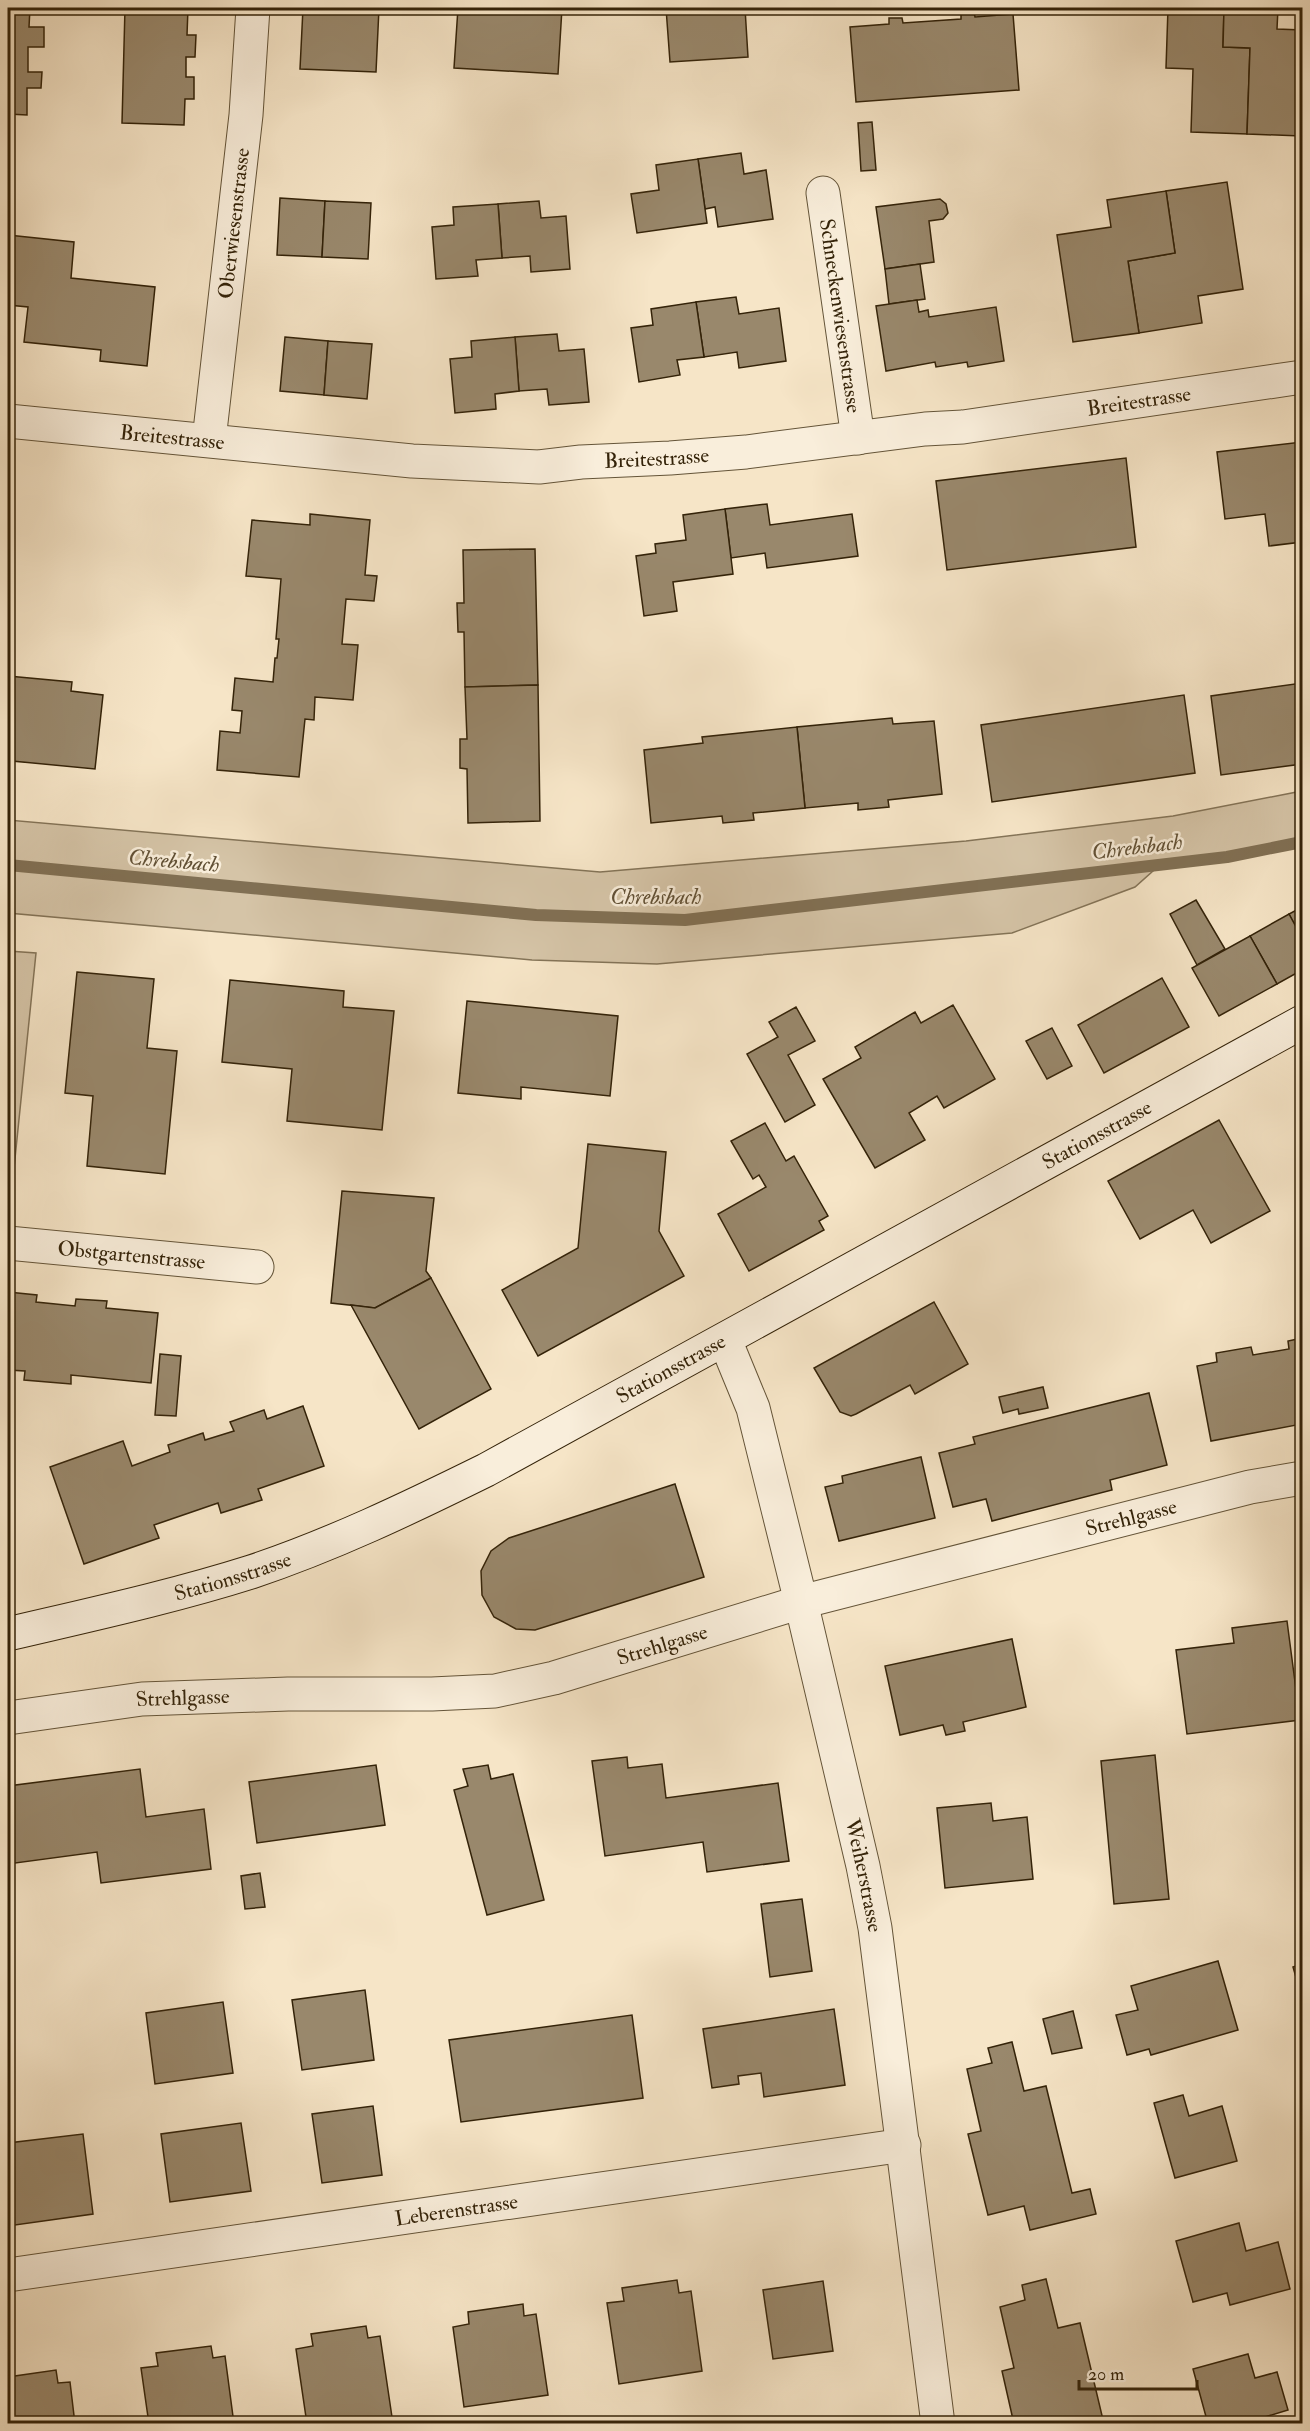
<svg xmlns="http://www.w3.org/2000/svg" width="1310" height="2431" font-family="'IM FELL Double Pica',serif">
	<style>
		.green { fill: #d5c4a7; stroke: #847458; stroke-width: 1.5 }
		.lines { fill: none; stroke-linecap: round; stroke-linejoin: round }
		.stream { stroke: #817054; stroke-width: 12 }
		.building { fill: #99886c; stroke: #342309; stroke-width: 1.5 }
		.minor-casing { stroke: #645438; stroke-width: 35 }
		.secondary-casing { stroke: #342309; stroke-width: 35 }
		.minor { stroke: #f9eedb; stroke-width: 33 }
		.secondary { stroke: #f9eedb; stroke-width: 33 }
		.labels { text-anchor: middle; stroke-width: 5; stroke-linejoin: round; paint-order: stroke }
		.street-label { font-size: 21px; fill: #342309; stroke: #f9eedb }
		.water-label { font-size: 22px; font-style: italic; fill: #615035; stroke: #f9eedb }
	</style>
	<rect width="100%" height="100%" fill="#f6e5c7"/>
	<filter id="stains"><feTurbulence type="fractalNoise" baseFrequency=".00333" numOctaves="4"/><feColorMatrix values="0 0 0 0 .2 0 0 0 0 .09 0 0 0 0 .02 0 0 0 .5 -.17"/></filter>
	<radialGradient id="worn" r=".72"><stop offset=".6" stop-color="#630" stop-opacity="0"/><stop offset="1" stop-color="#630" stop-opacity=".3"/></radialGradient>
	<g class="green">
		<polygon points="1302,791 1302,842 1227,855 1162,863 1135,887 1012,933 657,964 532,960 8,913 8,820 600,872 966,841 1173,816"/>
		<polygon points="8,951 36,953 8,1227"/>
	</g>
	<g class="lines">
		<polyline class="stream" points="8,865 536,915 685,920 1227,857 1302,842"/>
	</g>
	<g class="building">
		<polygon points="8,8 30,8 29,27 44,27 44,47 28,47 28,72 42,72 41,88 27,88 27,115 8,114"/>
		<polygon points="125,8 188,8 187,35 196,35 195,57 186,57 186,77 194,77 194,99 185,99 184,125 122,123"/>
		<polygon points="303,8 379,8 376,72 300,69"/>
		<polygon points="458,8 562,8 558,74 454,68"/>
		<polygon points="666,8 745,8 748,57 670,62"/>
		<polygon points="1168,8 1224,8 1223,47 1250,48 1247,134 1191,132 1193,69 1166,68"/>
		<polygon points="1224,8 1278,8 1277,29 1302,30 1301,136 1247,134 1250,48 1223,47"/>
		<polygon points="974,12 975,17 1013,14 1019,90 856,102 850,27 889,24 889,18 902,18 903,23 961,19 961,13"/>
		<polygon points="872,122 876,170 861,171 858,123"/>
		<polygon points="741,153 744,174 766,170 773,219 718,227 715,207 705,209 698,159"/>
		<polygon points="698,159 707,223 637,233 631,194 659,190 656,165"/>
		<polygon points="1227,182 1243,289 1198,296 1202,323 1139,333 1128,261 1175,253 1166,191"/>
		<polygon points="1166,191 1175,253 1128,261 1139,333 1073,342 1057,235 1111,227 1107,200"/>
		<polygon points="280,198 325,201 322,257 277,255"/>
		<polygon points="940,199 946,204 948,213 943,219 929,221 934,262 885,269 876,207"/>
		<polygon points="325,201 371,203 368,259 322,257"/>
		<polygon points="539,201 541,218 566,216 570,269 531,272 530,256 502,258 498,204"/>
		<polygon points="498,204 502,258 476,260 478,276 436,279 432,227 454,225 453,207"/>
		<polygon points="8,235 74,242 71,278 155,287 147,366 100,361 101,350 24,342 28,307 8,305"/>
		<polygon points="920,264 925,299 889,304 885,269"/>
		<polygon points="736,297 739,314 779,308 786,361 739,368 737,352 704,357 696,302"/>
		<polygon points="917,300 919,312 928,310 929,317 996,307 1004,361 968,367 967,362 936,367 935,362 886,371 876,306"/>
		<polygon points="696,302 704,357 677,360 680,375 639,382 631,328 653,325 651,309"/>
		<polygon points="557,334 559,351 584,349 589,402 549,405 547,389 519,391 515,337"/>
		<polygon points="285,337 328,341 324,395 280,391"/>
		<polygon points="515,337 519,391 495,394 496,409 455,413 450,359 472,357 471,341"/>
		<polygon points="328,341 372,344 367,399 324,395"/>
		<polygon points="1302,442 1302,542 1269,546 1265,514 1225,519 1217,452"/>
		<polygon points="1126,458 1136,547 947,570 936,481"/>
		<polygon points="767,504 770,525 852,514 858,556 767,568 765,553 731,558 725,509"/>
		<polygon points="725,509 733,574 673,582 677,611 644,616 636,556 656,553 655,544 686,540 683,515"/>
		<polygon points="310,514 370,520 365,575 377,576 374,601 346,599 342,644 358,645 353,700 315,697 314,720 305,719 299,777 217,770 220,731 240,733 242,711 232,710 235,678 273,682 275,658 277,658 279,639 276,639 281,579 246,576 252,520 310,525"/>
		<polygon points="535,549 538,685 465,687 464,632 458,632 457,603 464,603 463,550"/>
		<polygon points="8,676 72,682 71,691 103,695 95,769 12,761 13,751 8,751"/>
		<polygon points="1302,683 1302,764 1221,775 1211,696"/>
		<polygon points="538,685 540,821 468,823 467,769 460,768 460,739 467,739 465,687"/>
		<polygon points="1184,695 1195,773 992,802 981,725"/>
		<polygon points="892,718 893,724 934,721 942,794 888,800 889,807 858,810 858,803 805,808 797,727"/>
		<polygon points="797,727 805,808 753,813 754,820 723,823 722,816 651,823 644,750 703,743 702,737"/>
		<polygon points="1196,900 1225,949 1197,965 1170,914"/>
		<polygon points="1302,907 1302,938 1289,914"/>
		<polygon points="1289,914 1302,938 1302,970 1277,984 1250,936"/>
		<polygon points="1250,936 1277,984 1219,1016 1192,968"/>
		<polygon points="77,972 154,979 147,1048 177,1051 165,1174 87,1166 93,1096 65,1093"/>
		<polygon points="1162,978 1189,1027 1104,1073 1078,1025"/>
		<polygon points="230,980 344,991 343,1007 394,1011 382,1130 287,1121 292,1069 222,1062"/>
		<polygon points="467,1001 618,1016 610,1096 521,1087 521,1099 458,1093"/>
		<polygon points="953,1005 995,1079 944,1108 937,1096 909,1113 925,1140 875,1168 823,1079 861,1058 855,1047 915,1012 921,1023"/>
		<polygon points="796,1007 815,1041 788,1055 815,1105 785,1122 747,1054 778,1037 769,1022"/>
		<polygon points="1052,1028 1072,1066 1047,1079 1026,1041"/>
		<polygon points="1219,1120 1270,1211 1211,1243 1193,1210 1140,1239 1108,1181"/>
		<polygon points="765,1123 786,1161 794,1156 828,1216 819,1221 824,1230 749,1271 718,1214 766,1187 759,1175 753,1179 731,1141"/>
		<polygon points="588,1144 666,1152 659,1231 684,1276 538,1356 502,1290 578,1248"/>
		<polygon points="342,1191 434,1198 426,1271 431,1278 375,1308 331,1303"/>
		<polygon points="431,1278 491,1389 419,1429 351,1305 375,1308"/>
		<polygon points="8,1292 37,1295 36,1302 75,1306 76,1299 107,1301 106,1308 158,1313 151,1383 71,1375 71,1384 24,1380 25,1371 8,1370"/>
		<polygon points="934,1302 968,1364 915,1394 910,1385 856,1414 851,1416 840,1412 814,1368"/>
		<polygon points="1302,1338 1302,1424 1211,1441 1197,1366 1217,1362 1216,1353 1251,1347 1253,1355 1289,1349 1288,1341"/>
		<polygon points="160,1354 181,1356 176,1416 155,1415"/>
		<polygon points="1043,1387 1048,1408 1019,1414 1018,1409 1003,1413 999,1397"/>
		<polygon points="1149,1393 1167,1465 1110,1480 1112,1490 992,1521 986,1499 953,1507 939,1453 975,1444 973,1437"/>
		<polygon points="303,1406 324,1466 258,1489 262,1500 221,1513 218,1503 154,1525 159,1538 84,1564 50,1467 123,1441 132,1466 170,1452 168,1445 203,1433 205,1440 234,1431 230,1422 264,1410 267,1419"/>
		<polygon points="921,1457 935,1518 839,1541 825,1487 843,1483 842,1476"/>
		<polygon points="675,1484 704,1577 535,1630 516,1629 494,1617 482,1595 481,1571 491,1551 509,1538"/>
		<polygon points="1287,1621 1300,1720 1187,1734 1176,1650 1234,1643 1232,1628"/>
		<polygon points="1012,1639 1026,1707 963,1722 965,1731 946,1735 943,1725 900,1735 885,1666"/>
		<polygon points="1302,1687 1302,1716 1296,1689"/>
		<polygon points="1155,1755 1169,1899 1114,1904 1101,1761"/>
		<polygon points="627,1757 628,1768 662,1764 666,1798 778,1783 789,1861 707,1872 703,1842 605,1856 592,1761"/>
		<polygon points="376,1765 385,1825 257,1843 249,1782"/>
		<polygon points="488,1765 491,1779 513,1774 544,1900 487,1915 454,1790 468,1786 463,1769"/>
		<polygon points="140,1769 146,1817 204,1809 211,1869 101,1883 97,1852 8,1864 8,1786"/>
		<polygon points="991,1803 993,1821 1027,1817 1033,1879 945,1888 937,1808"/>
		<polygon points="260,1873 265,1907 245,1909 241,1876"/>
		<polygon points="802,1899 812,1971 770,1977 761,1904"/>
		<polygon points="1218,1961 1238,2030 1151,2055 1149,2049 1127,2055 1116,2015 1138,2010 1131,1986"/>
		<polygon points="1302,1964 1302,1998 1293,1967"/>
		<polygon points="365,1990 374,2060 302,2070 292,2000"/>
		<polygon points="223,2002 233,2073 155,2084 146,2013"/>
		<polygon points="834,2009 845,2085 764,2097 761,2073 738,2076 739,2084 712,2088 703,2029"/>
		<polygon points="1073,2011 1082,2048 1052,2054 1043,2019"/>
		<polygon points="632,2015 643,2098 461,2122 449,2040"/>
		<polygon points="1012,2042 1024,2091 1046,2086 1072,2193 1090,2189 1096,2214 1030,2230 1024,2206 988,2215 968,2134 981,2131 967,2069 992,2063 988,2048"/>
		<polygon points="1183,2095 1189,2116 1222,2106 1237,2161 1175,2178 1154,2103"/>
		<polygon points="373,2106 382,2175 322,2183 312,2114"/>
		<polygon points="241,2123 251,2191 170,2202 161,2134"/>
		<polygon points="83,2134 93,2214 8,2226 8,2143"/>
		<polygon points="1239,2223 1246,2251 1278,2242 1290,2289 1230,2305 1227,2293 1193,2302 1176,2241"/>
		<polygon points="1046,2279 1058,2328 1080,2323 1104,2424 1014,2424 1002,2371 1014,2368 1000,2307 1025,2300 1022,2285"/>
		<polygon points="677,2280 679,2293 691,2291 702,2371 619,2384 607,2303 624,2301 622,2288"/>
		<polygon points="823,2281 833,2351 773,2359 763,2290"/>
		<polygon points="523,2304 524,2316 536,2314 548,2395 464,2407 453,2327 469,2324 468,2312"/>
		<polygon points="366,2326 368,2338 380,2336 392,2417 345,2424 307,2424 296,2349 313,2346 311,2334"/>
		<polygon points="211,2346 213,2358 225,2356 234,2424 149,2424 141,2368 158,2366 156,2353"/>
		<polygon points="1248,2354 1255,2378 1277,2372 1288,2410 1242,2424 1208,2424 1193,2369"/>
		<polygon points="56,2370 58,2383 70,2382 75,2424 8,2424 8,2377"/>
	</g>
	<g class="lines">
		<g class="minor-casing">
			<g id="minor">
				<path id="s1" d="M 823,193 L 858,438"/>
				<path id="s2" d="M 8,421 L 412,461 L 539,467 L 581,462 L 670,458 L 746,452 L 925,429 L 963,427 L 1302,377"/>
				<path id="s3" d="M 209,440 L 246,115 L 253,8"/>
				<path id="s4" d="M 8,1243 L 257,1267"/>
				<path id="s5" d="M 725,1340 L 753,1408 L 801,1602 L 863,1866 L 875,1928 L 938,2424"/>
				<path id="s6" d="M 8,1718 L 142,1699 L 288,1694 L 432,1694 L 495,1691 L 554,1678 L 801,1602 L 1250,1487 L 1302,1478"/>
				<path id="s7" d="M 8,2275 L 904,2145"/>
			</g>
		</g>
		<g class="secondary-casing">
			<g id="secondary">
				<path id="s8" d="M 8,1634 C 89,1615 172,1597 251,1572 C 332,1545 409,1508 486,1470 L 1302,1022"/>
			</g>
		</g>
		<use href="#minor" class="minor"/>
		<use href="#secondary" class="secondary"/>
	</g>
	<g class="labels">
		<g class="street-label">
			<text dy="7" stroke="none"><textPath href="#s3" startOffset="218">Oberwiesenstrasse</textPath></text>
			<text dy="7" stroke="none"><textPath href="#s1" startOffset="124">Schneckenwiesenstrasse</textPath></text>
			<text dy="7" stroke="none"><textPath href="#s2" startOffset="1137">Breitestrasse</textPath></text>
			<text dy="7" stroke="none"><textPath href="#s2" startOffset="165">Breitestrasse</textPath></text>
			<text dy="7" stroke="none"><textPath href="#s2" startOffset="651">Breitestrasse</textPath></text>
			<text dy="7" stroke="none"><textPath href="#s8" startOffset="1204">Stationsstrasse</textPath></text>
			<text dy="7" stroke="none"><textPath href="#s4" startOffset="124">Obstgartenstrasse</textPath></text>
			<text dy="7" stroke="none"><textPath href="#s8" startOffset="718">Stationsstrasse</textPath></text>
			<text dy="7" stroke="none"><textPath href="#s6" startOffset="1148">Strehlgasse</textPath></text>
			<text dy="7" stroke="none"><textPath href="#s8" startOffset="232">Stationsstrasse</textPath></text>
			<text dy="7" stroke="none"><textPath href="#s6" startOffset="662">Strehlgasse</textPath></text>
			<text dy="7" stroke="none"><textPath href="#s6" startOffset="176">Strehlgasse</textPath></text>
			<text dy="7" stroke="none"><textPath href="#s5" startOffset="554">Weiherstrasse</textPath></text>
			<text dy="7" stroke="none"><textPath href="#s7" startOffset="453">Leberenstrasse</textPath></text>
		</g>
		<g class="water-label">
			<text transform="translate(1137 846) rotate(-7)" y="8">Chrebsbach</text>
			<text transform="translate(174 860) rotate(5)" y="8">Chrebsbach</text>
			<text x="656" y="904">Chrebsbach</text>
		</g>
	</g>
	<rect width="1310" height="2431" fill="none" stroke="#f6e5c7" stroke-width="30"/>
	<rect x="9" y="9" width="1292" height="2413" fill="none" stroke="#342309" stroke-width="3"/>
	<rect x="15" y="15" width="1280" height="2401" fill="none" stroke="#342309" stroke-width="1.5"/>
	<path d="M1079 2380v9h118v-9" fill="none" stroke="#342309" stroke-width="3"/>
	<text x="1088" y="2380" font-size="18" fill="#342309" stroke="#f9eedb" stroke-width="4.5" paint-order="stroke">20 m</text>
	<rect width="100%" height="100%" filter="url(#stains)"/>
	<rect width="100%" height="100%" fill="url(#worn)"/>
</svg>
